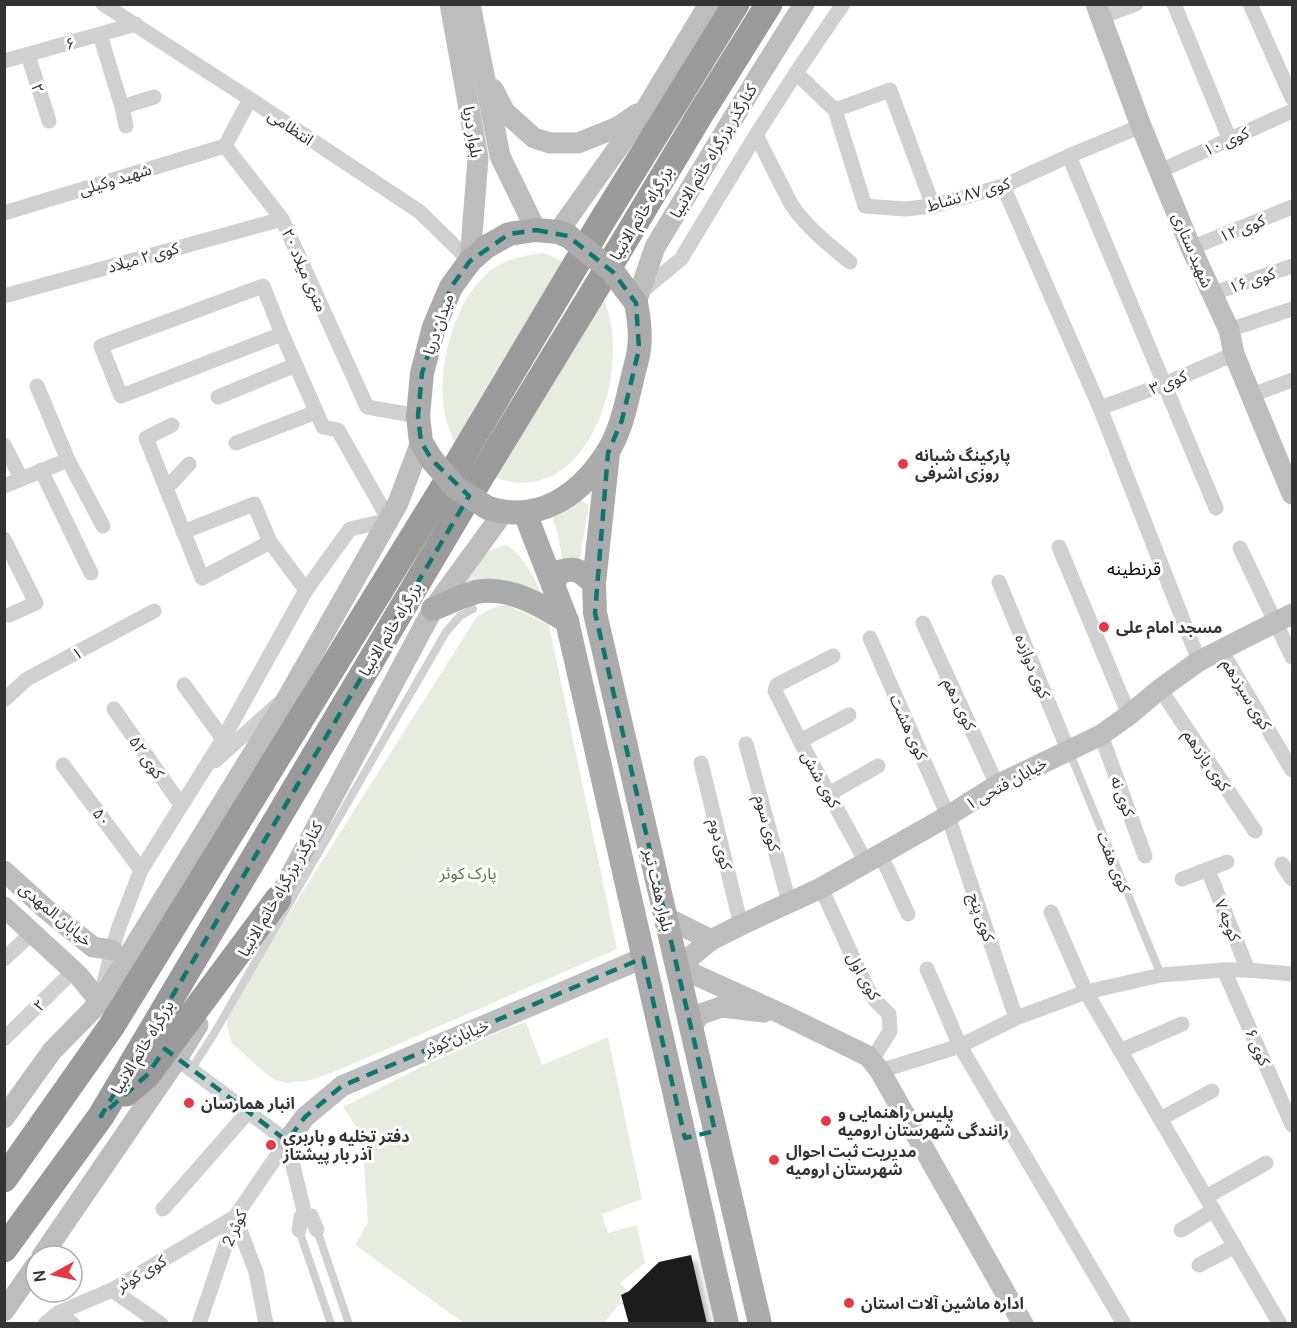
<svg xmlns="http://www.w3.org/2000/svg" width="1297" height="1328" font-family="Manrope,'Noto Sans Arabic',sans-serif">
	<style>
		.green { fill: #e6ecdf }
		.building { fill: #1a1a1a; filter: url(#shadow) }
		.lines { fill: none; stroke-linecap: round; stroke-linejoin: round }
		.lane { stroke: #d0d0d0; stroke-width: 8 }
		.street { stroke: #d0d0d0; stroke-width: 15 }
		.secondary { stroke: #bdbdbd; stroke-width: 21 }
		.primary { stroke: #ababab; stroke-width: 24 }
		.highway { stroke: #9a9a9a; stroke-width: 27 }
		.primary-bridge { stroke: #ababab; stroke-width: 24 }
		.marked { fill: none; stroke: #0f766e; stroke-width: 4.5; stroke-dasharray: 12 8; stroke-linejoin: round }
		.poi-dot { fill: #e63946; stroke: #fff; stroke-width: 2 }
		.labels { text-anchor: middle; stroke-width: 6; stroke-linejoin: round; paint-order: stroke }
		.street-label { font-size: 16px; fill: #333; stroke: #fff }
		.poi-label { font-size: 16px; font-weight: bold; fill: #333; stroke: #fff; text-anchor: start }
		.park-label { font-size: 16px; fill: #56703f; stroke: #fff }
		.neighbourhood-label { font-size: 18px; fill: #000; stroke: #fff }
	</style>
	<defs>
		<filter id="shadow"><feDropShadow dx="5.5" dy="5.5" stdDeviation="3" flood-color="#0004"/></filter>
	</defs>
	<rect width="100%" height="100%" fill="#fff"/>
	<g class="green">
		<path d="M 544,253 L 564,262 L 456,444 C 427,397 448,303 491,270 C 506,259 526,255 544,253 Z"/>
		<path d="M 603,298 C 635,365 588,514 494,477 Z"/>
		<path d="M 579,499 L 589,505 L 579,563 L 563,561 C 560,550 558,529 553,520 L 554,516 Z"/>
		<path d="M 507,545 C 526,559 535,577 543,599 L 458,591 C 473,568 477,550 507,545 Z"/>
		<path d="M 507,605 L 549,625 L 617,949 L 329,1074 L 307,1081 L 287,1083 L 275,1080 L 266,1074 L 232,1043 L 227,1027 L 228,1014 L 236,997 L 476,618 C 486,610 494,606 507,605 Z"/>
		<polygon points="526,1022 542,1065 608,1037 642,1199 602,1214 608,1233 637,1225 645,1263 620,1283 626,1289 621,1295 620,1303 604,1323 464,1323 355,1245 368,1222 362,1135 343,1107 415,1070 507,1028"/>
	</g>
	<polygon class="building" points="691,1255 707,1324 629,1324 621,1295 629,1291 659,1262"/>
	<g class="lines">
		<g class="lane">
			<polyline points="1069,751 1161,975"/>
			<polyline points="191,1070 215,1032 446,632 460,616 473,609"/>
			<polyline points="299,1230 331,1324"/>
			<polyline points="317,1230 349,1324"/>
		</g>
		<g class="street">
			<polyline points="103,4 250,99 420,212 470,261"/>
			<polyline points="1174,4 1230,140"/>
			<polyline points="1250,4 1292,98"/>
			<polyline points="1101,17 1136,4"/>
			<polyline points="100,35 122,107 126,126"/>
			<polyline points="28,55 49,121"/>
			<polyline points="4,61 136,24"/>
			<polyline points="796,73 835,110 865,206 905,209 933,206 1003,186 1069,156 1141,126"/>
			<polyline points="250,99 225,146 282,219 367,407 418,416"/>
			<polyline points="122,107 154,97"/>
			<polyline points="835,110 890,90 933,206"/>
			<path d="M 756,135 L 791,204 C 806,227 829,245 850,262"/>
			<polyline points="1069,156 1216,508"/>
			<polyline points="1160,171 1292,111"/>
			<polyline points="1003,186 1100,408 1199,661"/>
			<polyline points="4,213 225,146"/>
			<polyline points="1191,248 1292,207"/>
			<polyline points="641,292 681,259 756,135 796,73 843,4"/>
			<polyline points="1211,294 1292,266"/>
			<polyline points="4,296 282,219"/>
			<polyline points="1229,330 1292,309"/>
			<polyline points="37,386 68,460 103,526"/>
			<polyline points="1252,395 1292,380"/>
			<polyline points="218,397 296,365"/>
			<polyline points="1100,408 1165,384 1234,354"/>
			<polyline points="172,425 146,438 202,578 270,542"/>
			<polyline points="236,443 316,412"/>
			<polyline points="4,445 21,478"/>
			<polyline points="41,470 91,573"/>
			<polyline points="4,486 68,460"/>
			<polyline points="166,489 189,464"/>
			<polyline points="183,532 254,504 270,542 306,590"/>
			<polyline points="4,539 36,603 9,615"/>
			<polyline points="1059,547 1129,715"/>
			<polyline points="1240,548 1292,657"/>
			<polyline points="999,582 1068,750"/>
			<polyline points="923,623 997,785"/>
			<polyline points="870,638 948,816 1016,1018"/>
			<polyline points="1221,650 1292,770"/>
			<polyline points="833,656 777,685 775,691 800,741 866,862"/>
			<polyline points="184,685 223,739"/>
			<polyline points="1160,689 1255,831"/>
			<polyline points="4,700 27,679 154,611"/>
			<polyline points="114,709 181,805"/>
			<polyline points="1101,735 1145,856"/>
			<polyline points="800,741 849,715"/>
			<polyline points="746,744 789,902"/>
			<polyline points="215,761 277,705"/>
			<polyline points="701,763 741,925"/>
			<polyline points="63,765 141,870"/>
			<polyline points="829,794 878,766"/>
			<polyline points="881,855 908,914"/>
			<polyline points="1282,864 1292,879"/>
			<polyline points="1208,870 1248,970"/>
			<polyline points="1182,879 1227,862"/>
			<polyline points="821,888 867,988 876,1001 889,1014 890,1031 877,1052 868,1056"/>
			<polyline points="1051,912 1086,992 1280,1324"/>
			<polyline points="4,959 32,933"/>
			<polyline points="927,969 960,1046 1124,1324"/>
			<polyline points="1224,970 1292,1125"/>
			<polyline points="102,991 112,950 119,927 141,870 223,739 306,590 350,529 389,520 338,430 323,427 282,334 263,286 101,346 121,396 282,334"/>
			<polyline points="4,1039 73,971"/>
			<polyline points="1120,1051 1182,1024"/>
			<polyline points="177,1059 287,1141 305,1215 311,1216 317,1230"/>
			<polyline points="880,1071 960,1046 1016,1018 1086,992 1161,975 1224,970 1248,970 1292,974"/>
			<polyline points="1160,1119 1212,1091"/>
			<polyline points="1206,1197 1266,1163"/>
			<polyline points="163,1209 248,1112"/>
			<polyline points="299,1230 301,1217 305,1215"/>
			<polyline points="1181,1230 1214,1210"/>
			<polyline points="1199,1265 1235,1246"/>
			<polyline points="112,1290 161,1324"/>
			<polyline points="58,1313 73,1324"/>
			<polyline points="45,1324 58,1313 112,1290 235,1217 256,1272 266,1324"/>
			<polyline points="199,1324 235,1217 287,1141"/>
		</g>
		<g class="secondary">
			<polyline points="450,4 478,158 470,261"/>
			<polyline points="470,4 500,156 536,230"/>
			<polyline points="1096,4 1141,126 1191,248 1229,330 1234,354 1292,494"/>
			<polyline points="493,89 505,112 534,138 550,143 578,143 618,127 637,114"/>
			<polyline points="558,232 647,107 709,4"/>
			<polyline points="636,303 655,247 757,79 804,4"/>
			<polyline points="4,871 47,910 93,947 112,950"/>
			<polyline points="4,907 79,976 100,1002"/>
			<polyline points="269,913 278,899 433,609 503,513"/>
			<polyline points="665,917 711,940"/>
			<polyline points="694,1039 693,1024 701,1014 721,1007 764,1012"/>
			<polyline points="4,1118 52,1051 100,1002 289,695 398,503 421,442"/>
			<polyline points="287,1141 305,1117 342,1086 643,958"/>
			<polyline points="42,1256 177,1059 198,1025"/>
			<polyline points="4,1311 36,1265"/>
			<polyline points="1023,1324 880,1071 868,1056 782,1014 678,967 711,940 741,925 821,888 948,816 997,785 1101,735 1129,715 1160,689 1199,661 1292,614"/>
		</g>
		<g class="primary">
			<polyline points="608,453 594,583 595,613 760,1324"/>
			<polyline points="432,460 421,442 418,416 422,373 434,327 451,287 470,261 486,247 509,234 536,230 558,232 568,236"/>
			<path d="M 488,508 C 539,524 580,495 607,453 C 621,431 626,405 632,380 C 634,370 638,359 639,349 C 641,334 639,318 636,303"/>
			<polyline points="525,513 567,621 727,1324"/>
			<path d="M 553,584 L 559,572 C 577,566 581,572 594,583"/>
			<path d="M 433,609 C 449,603 466,593 482,591 C 513,588 542,606 567,621"/>
		</g>
		<g class="highway">
			<polyline points="126,1093 147,1075 278,899"/>
			<polyline points="4,1179 111,1027 440,493 600,224 736,4"/>
			<polyline points="4,1249 101,1116 458,514 622,245 701,113 769,4"/>
		</g>
		<g class="primary-bridge">
			<polyline points="568,236 613,272 636,303"/>
			<polyline points="432,460 456,488 488,508"/>
		</g>
	</g>
	<path class="marked" d="M 536,230 L 568,236 L 613,272 L 636,303 L 639,349 L 622,420 L 608,453 L 595,613 L 715,1131 L 685,1138 L 643,958 L 342,1086 L 305,1117 L 287,1141 L 165,1049 L 147,1075 L 101,1116 L 469,496 L 432,460 L 421,442 L 418,416 L 422,373 L 451,287 L 470,261 L 509,234 Z"/>
	<g class="poi-dot">
		<circle cx="903" cy="464" r="6"/>
		<circle cx="1104" cy="627" r="6"/>
		<circle cx="189" cy="1103" r="6"/>
		<circle cx="826" cy="1121" r="6"/>
		<circle cx="271" cy="1145" r="6"/>
		<circle cx="774" cy="1160" r="6"/>
		<circle cx="849" cy="1303" r="6"/>
	</g>
	<g class="labels">
		<g class="street-label">
			<text transform="translate(70 43) rotate(-15)" y="6">۶</text>
			<text transform="translate(38 88) rotate(73)" y="6">۲</text>
			<text transform="translate(291 127) rotate(34)" y="6">انتظامی</text>
			<text transform="translate(473 132) rotate(81)" y="6">بلوار دریا</text>
			<text transform="translate(1226 141) rotate(-24)" y="6">کوی ۱۰</text>
			<text transform="translate(713 151) rotate(-59)" y="6">کنارگذر بزرگراه خاتم الانبیا</text>
			<text transform="translate(115 179) rotate(-17)" y="6">شهید وکیلی</text>
			<text transform="translate(968 194) rotate(-16)" y="6">کوی ۸۷ نشاط</text>
			<text transform="translate(641 213) rotate(-59)" y="6">بزرگراه خاتم الانبیا</text>
			<text transform="translate(1242 228) rotate(-22)" y="6">کوی ۱۲</text>
			<text transform="translate(1193 250) rotate(67)" y="6">شهید ستاری</text>
			<text transform="translate(143 257) rotate(-16)" y="6">کوی ۲ میلاد</text>
			<text transform="translate(305 270) rotate(66)" y="6">۲۰ متری میلاد</text>
			<text transform="translate(1252 280) rotate(-19)" y="6">کوی ۱۶</text>
			<text transform="translate(438 324) rotate(-71)" y="6">میدان دریا</text>
			<text transform="translate(1168 382) rotate(-22)" y="6">کوی ۳</text>
			<text transform="translate(390 629) rotate(-59)" y="6">بزرگراه خاتم الانبیا</text>
			<text transform="translate(77 653) rotate(-28)" y="6">۱</text>
			<text transform="translate(1033 666) rotate(68)" y="6">کوی دوازده</text>
			<text transform="translate(1247 694) rotate(59)" y="6">کوی سیزدهم</text>
			<text transform="translate(960 704) rotate(65)" y="6">کوی دهم</text>
			<text transform="translate(909 727) rotate(66)" y="6">کوی هشت</text>
			<text transform="translate(147 757) rotate(55)" y="6">کوی ۵۲</text>
			<text transform="translate(1207 760) rotate(56)" y="6">کوی یازدهم</text>
			<text transform="translate(821 779) rotate(61)" y="6">کوی شش</text>
			<text transform="translate(1006 783) rotate(-29)" y="6">خیابان فتحی ۱</text>
			<text transform="translate(1123 796) rotate(70)" y="6">کوی نه</text>
			<text transform="translate(102 817) rotate(54)" y="6">۵۰</text>
			<text transform="translate(768 823) rotate(75)" y="6">کوی سوم</text>
			<text transform="translate(721 844) rotate(76)" y="6">کوی دوم</text>
			<text transform="translate(1114 862) rotate(68)" y="6">کوی هفت</text>
			<text transform="translate(280 889) rotate(-60)" y="6">کنارگذر بزرگراه خاتم الانبیا</text>
			<text transform="translate(659 890) rotate(77)" y="6">بلوار هفت تیر</text>
			<text transform="translate(56 914) rotate(40)" y="6">خیابان المهدی</text>
			<text transform="translate(982 917) rotate(71)" y="6">کوی پنج</text>
			<text transform="translate(1228 920) rotate(68)" y="6">کوچه ۷</text>
			<text transform="translate(864 976) rotate(61)" y="6">کوی اول</text>
			<text transform="translate(39 1005) rotate(-45)" y="6">۲</text>
			<text transform="translate(456 1037) rotate(-23)" y="6">خیابان کوثر</text>
			<text transform="translate(142 1047) rotate(-59)" y="6">بزرگراه خاتم الانبیا</text>
			<text transform="translate(1258 1047) rotate(66)" y="6">کوی ۶</text>
			<text transform="translate(234 1228) rotate(-66)" y="6">کوثر 2</text>
			<text transform="translate(141 1273) rotate(-31)" y="6">کوی کوثر</text>
		</g>
		<g class="poi-label">
			<text x="915" y="461">پارکینگ شبانه<tspan x="915" dy="18">روزی اشرفی</tspan></text>
			<text x="1116" y="633">مسجد امام علی</text>
			<text x="201" y="1109">انبار همارسان</text>
			<text x="838" y="1118">پلیس راهنمایی و<tspan x="838" dy="18">رانندگی شهرستان ارومیه</tspan></text>
			<text x="283" y="1142">دفتر تخلیه و باربری<tspan x="283" dy="18">آذر بار پیشتاز</tspan></text>
			<text x="786" y="1157">مدیریت ثبت احوال<tspan x="786" dy="18">شهرستان ارومیه</tspan></text>
			<text x="861" y="1309">اداره ماشین آلات استان</text>
		</g>
		<g class="park-label">
			<text x="468" y="879">پارک کوثر</text>
		</g>
		<g class="neighbourhood-label">
			<text x="1134" y="575">قرنطینه</text>
		</g>
	</g>
	<rect width="1297" height="1328" fill="none" stroke="#333333" stroke-width="12"/>
	<g transform="translate(54 1274) rotate(262)"><circle r="28" fill="#ffffff" stroke="#adadad" stroke-width="1.5"/>
	<path d="M0-4.5L10 22L0 15L-10 22Z" fill="#e63946"/>
	<text y="-9" font-size="16" font-weight="bold" text-anchor="middle" fill="#333333">N</text>
	</g>
</svg>
